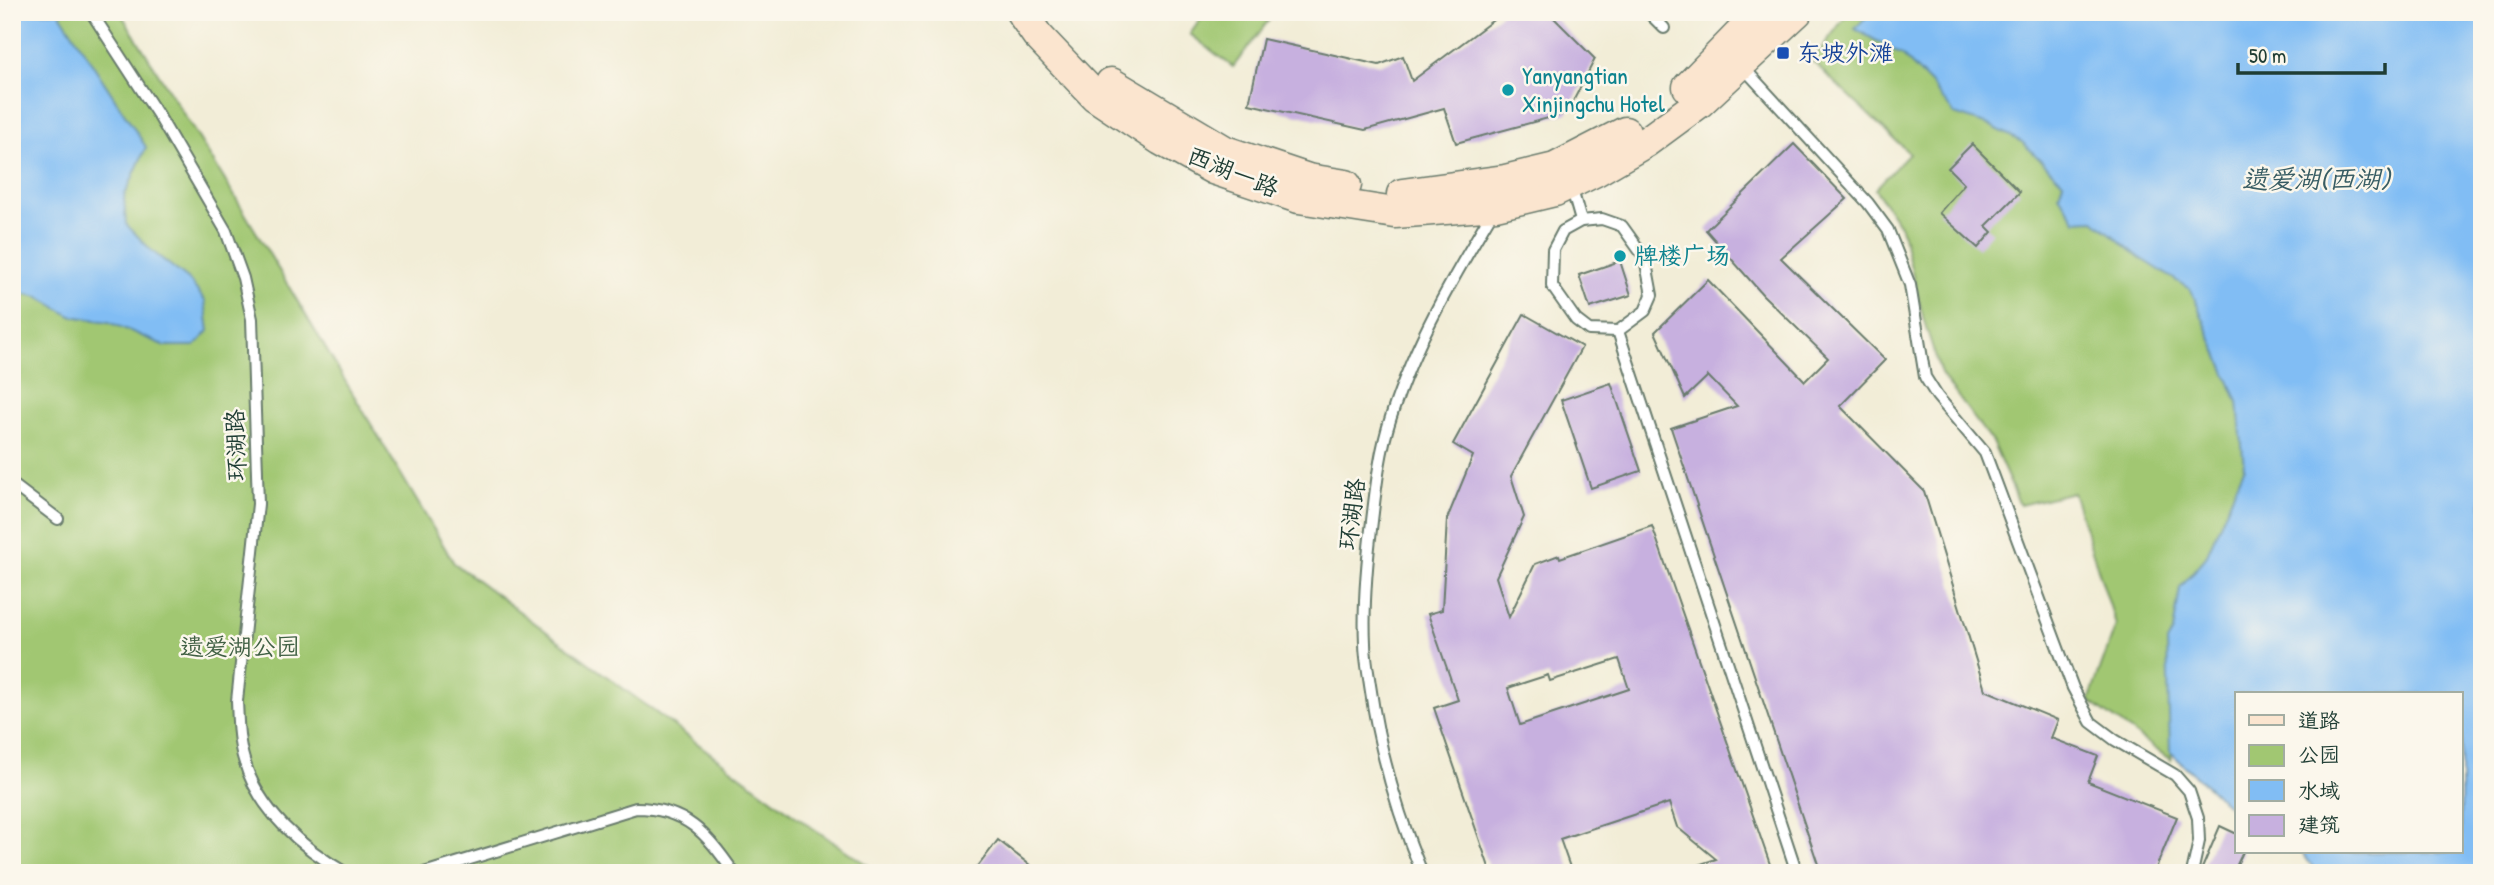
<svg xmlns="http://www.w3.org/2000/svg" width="2494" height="885" font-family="'Patrick Hand','LXGW WenKai TC',sans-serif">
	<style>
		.green { fill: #a1c772; stroke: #608253; stroke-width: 2 }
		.water { fill: #81bdf4; stroke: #507d94; stroke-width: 2 }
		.building { fill: #c7b0df; fill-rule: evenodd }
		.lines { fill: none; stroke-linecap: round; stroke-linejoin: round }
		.lane-casing { stroke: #697b6d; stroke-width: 14 }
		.secondary-casing { stroke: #697b6d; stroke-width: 33 }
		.lane { stroke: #fff; stroke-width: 10 }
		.secondary { stroke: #fbe5cf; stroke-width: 30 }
		.transit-dot { fill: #1a4fb4; stroke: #fbf7ec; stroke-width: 2.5 }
		.culture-dot { fill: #0f9aa8; stroke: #fbf7ec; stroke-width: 2.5 }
		.labels { text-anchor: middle; stroke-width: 5; stroke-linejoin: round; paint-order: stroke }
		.transit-label { font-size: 24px; fill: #164399; stroke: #fbf7ec; text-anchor: start }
		.culture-label { font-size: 24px; fill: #0d838f; stroke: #fbf7ec; text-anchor: start }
		.street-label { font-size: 24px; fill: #1f3d34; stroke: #fbf7ec }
		.park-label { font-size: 24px; fill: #406044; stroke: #fbf7ec }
		.water-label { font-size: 26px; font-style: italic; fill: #385d64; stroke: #fbf7ec }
	</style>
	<rect width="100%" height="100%" fill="#fbf7ec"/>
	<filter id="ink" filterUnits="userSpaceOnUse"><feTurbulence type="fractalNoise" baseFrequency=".0143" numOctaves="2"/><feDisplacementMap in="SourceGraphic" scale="14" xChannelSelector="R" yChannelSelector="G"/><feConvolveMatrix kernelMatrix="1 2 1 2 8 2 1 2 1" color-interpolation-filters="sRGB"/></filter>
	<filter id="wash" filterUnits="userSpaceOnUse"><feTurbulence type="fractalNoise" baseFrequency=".00686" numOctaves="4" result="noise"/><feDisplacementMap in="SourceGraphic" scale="28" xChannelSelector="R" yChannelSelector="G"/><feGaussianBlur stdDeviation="1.57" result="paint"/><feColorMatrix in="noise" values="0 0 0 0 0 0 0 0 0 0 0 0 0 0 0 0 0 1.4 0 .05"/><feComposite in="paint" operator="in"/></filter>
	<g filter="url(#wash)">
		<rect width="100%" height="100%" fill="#f2edd7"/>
		<g class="green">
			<polygon points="12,12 120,12 234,195 454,563 798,818 879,873 12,873"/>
			<polygon points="1206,12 1275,12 1233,67 1190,34"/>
			<polygon points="1849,12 2482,12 2482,873 2317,873 2302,852 2461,852 2461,694 2237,694 2170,753 2171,760 2089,701 2116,625 2073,492 2020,505 1992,442 1941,374 1924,321 1901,227 1875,189 1909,153 1812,61"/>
		</g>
		<g class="water">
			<polygon points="12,12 59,12 146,147 124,197 126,224 152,251 189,280 205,301 209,331 195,346 165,346 109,322 71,316 39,297 12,291"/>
			<polygon points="1871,12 2482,12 2482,873 2317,873 2302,852 2461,852 2461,694 2237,694 2237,814 2170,752 2167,642 2173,632 2180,588 2206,557 2244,468 2238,402 2191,290 2139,257 2094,220 2076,221 2059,195 2063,182 2022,142 1991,126 1954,114 1931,84 1902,55 1855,29"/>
		</g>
		<g id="blocks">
			<g class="building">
				<polygon points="1504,12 1548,12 1595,59 1567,113 1456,143 1444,108 1365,130 1249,104 1263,39 1379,65 1403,56 1412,81"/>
				<polygon points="1794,144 1847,199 1781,258 1885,360 1840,406 1924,491 1985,690 2058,720 2051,738 2098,756 2088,782 2177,817 2154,873 1821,873 1671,428 1737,406 1708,376 1685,398 1655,332 1708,280 1805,381 1828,358 1763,295 1706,230"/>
				<polygon points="1972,144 2020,192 1986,226 1992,232 1978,248 1939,213 1964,184 1948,168"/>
				<polygon points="1620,261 1631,295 1590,308 1579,275"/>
				<path d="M 1524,314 L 1582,347 L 1511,476 L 1524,517 L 1496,577 L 1509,617 L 1535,564 L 1559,555 L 1560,558 L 1652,526 L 1773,873 L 1683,873 L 1683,870 L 1716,859 L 1677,827 L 1669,803 L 1560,839 L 1572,873 L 1491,873 L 1434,708 L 1458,700 L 1428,614 L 1442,610 L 1447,519 L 1473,456 L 1453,444 ZM 1619,659 L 1629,689 L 1520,725 L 1508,688 L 1548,675 L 1550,681 Z"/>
				<polygon points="1611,383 1641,471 1591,488 1561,400"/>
				<polygon points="2220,826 2237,834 2237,852 2243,852 2233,873 2200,873"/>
				<polygon points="998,840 1040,873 973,873"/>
			</g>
		</g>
	</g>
	<g filter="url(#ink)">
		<use href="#blocks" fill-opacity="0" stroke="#697b6d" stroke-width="2"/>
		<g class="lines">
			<g class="lane-casing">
				<g id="lane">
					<path d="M 91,12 L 160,118 L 226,231 L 243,278 L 252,319 L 258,504 L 237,701 C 238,721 238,741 244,760 C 258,810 302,848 346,873"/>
					<polyline points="1648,12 1664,28"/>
					<polyline points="1742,66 1868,203 1888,230 1910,285 1925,377 1937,396 1985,453 2073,688 2091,722 2115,740 2175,775 2189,791 2198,818 2199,841 2192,873"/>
					<polyline points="1571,186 1581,221 1602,219 1622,226 1645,258 1652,295 1645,311 1618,331 1797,873"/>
					<polyline points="1581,221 1563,231 1553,250 1552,286 1576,320 1589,330 1618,331"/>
					<polyline points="12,484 58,519"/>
					<path d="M 424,873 L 636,808 C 685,808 708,834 734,873"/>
					<path d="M 1422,873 C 1397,812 1379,750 1370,685 C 1368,671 1365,656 1365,643 C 1363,602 1367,561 1372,521 C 1376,486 1380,450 1391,417 C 1415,342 1454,276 1494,209"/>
				</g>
			</g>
			<g class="secondary-casing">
				<g id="secondary">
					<polyline points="1021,12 1037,35 1095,96 1161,140 1213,169 1299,198 1395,213 1496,205 1555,191 1596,171 1646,142 1699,103 1797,12"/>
					<polyline points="1111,83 1225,151 1308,179 1346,185"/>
					<polyline points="1688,87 1761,12"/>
					<polyline points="1402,194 1505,180 1555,168 1625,132"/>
				</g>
			</g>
			<use href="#lane" class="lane"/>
			<use href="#secondary" class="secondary"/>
		</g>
	</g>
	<rect class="transit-dot" x="1776" y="46" width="14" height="14" rx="3.5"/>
	<g class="culture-dot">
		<circle cx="1508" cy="90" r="7"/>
		<circle cx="1620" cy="256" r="7"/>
	</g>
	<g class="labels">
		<g class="transit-label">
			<text x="1797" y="61">东坡外滩</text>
		</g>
		<g class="culture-label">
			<text x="1522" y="84">Yanyangtian<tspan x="1522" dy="28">Xinjingchu Hotel</tspan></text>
			<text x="1634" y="264">牌楼广场</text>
		</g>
		<g class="street-label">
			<text transform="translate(1233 172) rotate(22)" y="8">西湖一路</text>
			<text transform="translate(236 445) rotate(-92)" y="8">环湖路</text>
			<text transform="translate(1352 514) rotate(-83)" y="8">环湖路</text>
		</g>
		<g class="park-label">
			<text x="240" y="655">遗爱湖公园</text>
		</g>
		<g class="water-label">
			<text x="2316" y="188">遗爱湖(西湖)</text>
		</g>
	</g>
	<rect width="2494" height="885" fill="none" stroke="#fbf7ec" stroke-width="42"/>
	<rect x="2235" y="692" width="228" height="161" fill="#fbf7ec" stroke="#a3ada2" stroke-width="2"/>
	<rect x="2249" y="715" width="35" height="10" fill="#fbe5cf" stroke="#a3ada2" stroke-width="2"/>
	<text x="2298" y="728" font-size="21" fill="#1f3d34">道路</text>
	<rect x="2249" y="745" width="35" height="21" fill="#a1c772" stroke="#a3ada2" stroke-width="2"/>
	<text x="2298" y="762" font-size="21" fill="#1f3d34">公园</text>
	<rect x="2249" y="780" width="35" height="21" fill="#81bdf4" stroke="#a3ada2" stroke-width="2"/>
	<text x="2298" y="798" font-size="21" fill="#1f3d34">水域</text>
	<rect x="2249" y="815" width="35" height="21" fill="#c7b0df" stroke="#a3ada2" stroke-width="2"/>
	<text x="2298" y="832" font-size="21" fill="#1f3d34">建筑</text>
	<path d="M2238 63v10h147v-10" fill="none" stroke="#1f3d34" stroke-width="3.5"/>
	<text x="2249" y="63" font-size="21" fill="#1f3d34" stroke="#fbf7ec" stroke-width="5" paint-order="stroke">50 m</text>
</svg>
